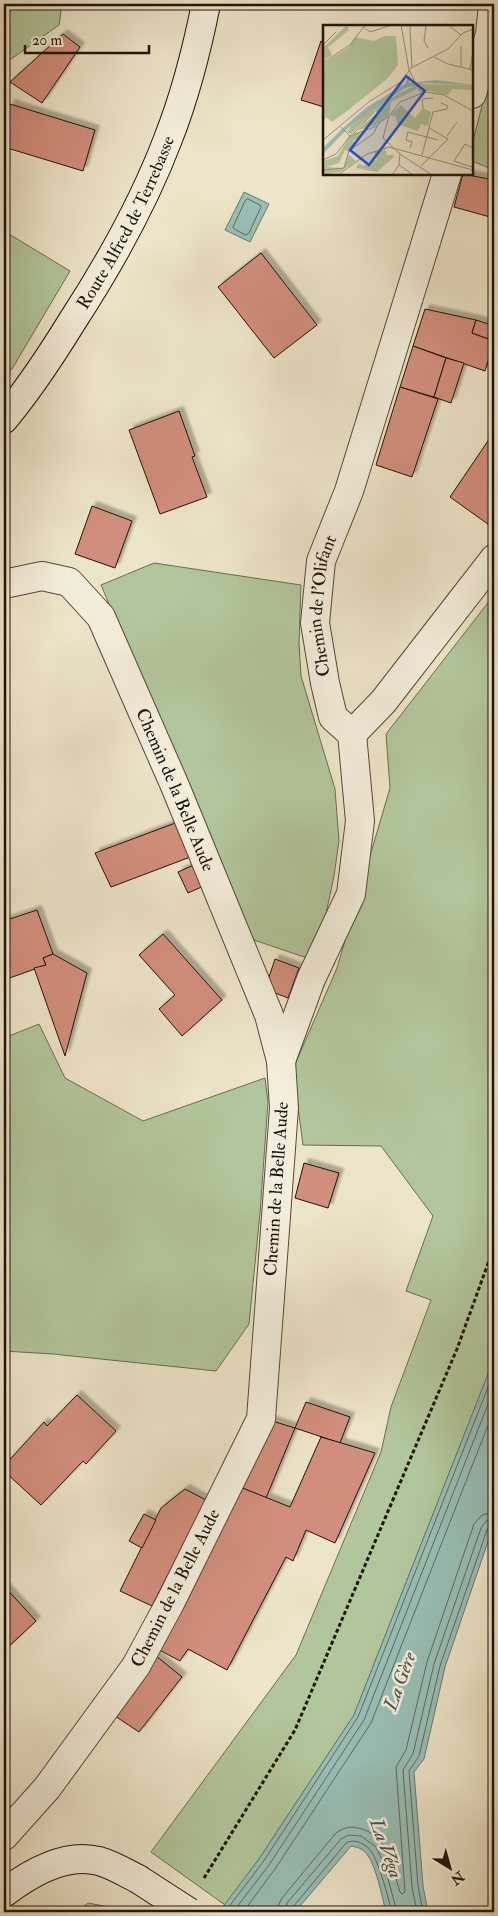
<svg xmlns="http://www.w3.org/2000/svg" width="498" height="1916" font-family="'IM FELL Double Pica',serif">
	<style>
		.green { fill: #b2c69b; stroke: #686c54 }
		.water { fill: #99bfb6; stroke: #687a72 }
		.lines { fill: none; stroke-linecap: round; stroke-linejoin: round }
		.shore { stroke: #5c6961; stroke-width: 1 }
		.building { fill: #d28e7b; stroke: #1f130c; filter: url(#shadow) }
		.street-casing { stroke: #52483b; stroke-width: 30 }
		.secondary-casing { stroke: #1f130c; stroke-width: 30 }
		.path { stroke: #1f130c; stroke-width: 3; stroke-dasharray: 4 2.5; stroke-linecap: butt }
		.street { stroke: #f3eedc; stroke-width: 28 }
		.secondary { stroke: #f3eedc; stroke-width: 28 }
		.secondary-bridge-casing { stroke: #1f130c; stroke-width: 30; stroke-linecap: butt }
		.secondary-bridge { stroke: #f3eedc; stroke-width: 28 }
		.labels { text-anchor: middle; stroke-width: 5; stroke-linejoin: round; paint-order: stroke }
		.street-label { font-size: 18px; fill: #1f130c; stroke: #f3eedc }
		.water-label { font-size: 19px; font-style: italic; fill: #4a4f48; stroke: #f3eedc }
		.inset-road { fill: none; stroke: #9b917d; stroke-width: 1 }
		.view { fill: #1d4ed8; fill-opacity: 0.15; stroke: #1d4ed8; stroke-width: 2.5 }
		.inset-edge { fill: none; stroke: #1f130c; stroke-width: 2.5 }
	</style>
	<defs>
		<filter id="shadow"><feDropShadow dx="4.5" dy="-4.5" stdDeviation="1" flood-color="#0004"/></filter>
	</defs>
	<rect width="100%" height="100%" fill="#ede5c9"/>
	<filter id="stains"><feTurbulence type="fractalNoise" baseFrequency=".004" numOctaves="4"/><feColorMatrix values="0 0 0 0 .2 0 0 0 0 .09 0 0 0 0 .02 0 0 0 .5 -.17"/></filter>
	<radialGradient id="worn" r=".72"><stop offset=".6" stop-color="#630" stop-opacity="0"/><stop offset="1" stop-color="#630" stop-opacity=".3"/></radialGradient>
	<g class="green">
		<polygon points="4,4 62,4 59,25 4,64"/>
		<polygon points="494,58 494,170 472,161 472,145"/>
		<polygon points="4,231 70,271 12,369 4,377"/>
		<polygon points="154,563 301,585 299,643 301,676 335,789 339,841 334,876 324,923 307,958 251,939 101,585"/>
		<polygon points="494,595 494,1359 354,1715 259,1859 225,1905 151,1852 296,1655 381,1452 391,1407 431,1300 406,1291 433,1216 381,1146 303,1145 293,1069 337,968 390,788 386,734"/>
		<polygon points="39,1024 65,1078 143,1121 265,1078 268,1102 260,1213 249,1324 216,1371 53,1354 4,1351 4,1038"/>
		<polygon points="88,1903 135,1912 136,1912 77,1912"/>
	</g>
	<g class="water">
		<polygon points="244,192 269,204 250,242 225,230"/>
		<path d="M 494,1359 L 494,1524 L 445,1667 L 424,1759 L 414,1772 L 423,1886 L 428,1912 L 386,1912 C 382,1897 376,1863 365,1852 C 361,1848 356,1847 351,1846 L 295,1912 L 219,1912 L 259,1859 L 354,1715 Z"/>
	</g>
	<g class="lines">
		<g class="shore">
			<polygon points="248,199 260,205 261,207 249,233 246,235 234,229 233,227 245,201"/>
			<polyline points="225,1912 263,1862 358,1717 494,1372"/>
			<polyline points="233,1912 269,1865 364,1720 494,1389"/>
			<polyline points="243,1912 275,1869 371,1723 494,1410"/>
			<path d="M 277,1912 L 279,1904 L 282,1898 L 336,1833 C 343,1828 349,1826 358,1828 C 388,1834 392,1867 400,1892 L 402,1894 L 405,1892 L 396,1767 L 406,1750 L 427,1662 L 474,1524 L 482,1515 L 494,1512"/>
			<polyline points="285,1912 287,1903 341,1839 349,1835 361,1836 376,1847 384,1864 397,1912"/>
			<path d="M 291,1912 L 293,1907 L 346,1843 C 354,1838 366,1844 371,1851 C 378,1861 390,1900 391,1912"/>
			<polyline points="417,1912 412,1887 403,1770 413,1754 434,1664 481,1528 486,1521 494,1519"/>
			<polyline points="423,1912 418,1886 409,1771 419,1756 440,1666 487,1530 490,1526 494,1526"/>
		</g>
	</g>
	<g class="building">
		<polygon points="63,34 80,47 42,103 10,82"/>
		<polygon points="321,41 324,42 324,107 301,100"/>
		<polygon points="10,104 95,130 83,171 4,147 4,128"/>
		<polygon points="463,174 494,180 494,203 490,217 454,207"/>
		<polygon points="261,253 317,325 274,358 218,287"/>
		<polygon points="425,309 476,320 472,333 494,341 485,371 413,346"/>
		<polygon points="476,320 494,326 494,341 472,333"/>
		<polygon points="413,346 446,358 434,397 400,387"/>
		<polygon points="446,358 464,363 451,403 434,397"/>
		<polygon points="400,387 438,399 412,477 376,465"/>
		<polygon points="179,411 195,456 192,457 207,497 160,514 129,430"/>
		<polygon points="494,432 494,523 492,527 450,497"/>
		<polygon points="92,506 132,521 115,568 75,554"/>
		<polygon points="178,822 193,856 111,887 95,853"/>
		<polygon points="196,864 206,885 188,893 178,872"/>
		<polygon points="37,910 53,954 43,958 46,965 4,980 4,921"/>
		<polygon points="163,934 222,1000 182,1036 159,1009 175,995 139,955"/>
		<polygon points="53,954 87,973 65,1056 34,968 46,965 43,958"/>
		<polygon points="275,959 299,968 288,998 265,989"/>
		<polygon points="304,1163 339,1173 328,1208 295,1198"/>
		<polygon points="77,1395 116,1431 86,1464 83,1461 41,1505 4,1471 4,1466 44,1422 47,1426"/>
		<polygon points="306,1402 350,1417 340,1443 295,1428"/>
		<polygon points="269,1420 295,1428 266,1498 235,1485"/>
		<polygon points="321,1437 375,1453 335,1543 306,1530 293,1561 286,1557 227,1670 188,1649 180,1661 152,1646 235,1485 290,1507"/>
		<polygon points="185,1489 206,1500 152,1606 120,1591 161,1508"/>
		<polygon points="144,1514 156,1520 142,1548 129,1541"/>
		<polygon points="4,1586 36,1621 4,1651"/>
		<polygon points="150,1651 182,1677 139,1732 109,1712"/>
	</g>
	<g class="lines">
		<g class="street-casing">
			<g id="street">
				<polyline points="472,94 490,34 493,4"/>
				<path id="s1" d="M 4,584 L 42,576 L 69,582 L 101,617 L 175,786 L 269,1015 L 281,1061 L 284,1108 L 261,1419 L 170,1603 L 136,1666 L 47,1788 L 4,1836"/>
				<polyline points="352,734 383,702 494,559"/>
				<path id="s2" d="M 281,1061 L 311,979 L 351,894 L 360,821 L 352,734 L 333,717 L 325,683 L 315,623 L 321,561 L 349,491 L 447,174"/>
			</g>
		</g>
		<g class="secondary-casing">
			<g id="secondary">
				<path id="s3" d="M 4,419 C 30,388 52,354 73,320 C 110,263 144,202 168,139 C 185,96 197,49 206,4"/>
				<path d="M 4,1893 C 30,1873 65,1852 99,1861 C 113,1865 126,1873 138,1879"/>
			</g>
		</g>
		<polyline class="path" points="204,1878 295,1730 457,1349 494,1247"/>
		<use href="#street" class="street"/>
		<use href="#secondary" class="secondary"/>
		<g class="secondary-bridge-casing">
			<polyline id="secondary-bridge" points="138,1879 189,1912"/>
		</g>
		<use href="#secondary-bridge" class="secondary-bridge"/>
	</g>
	<g class="labels">
		<g class="street-label">
			<text dy="6" stroke="none"><textPath href="#s3" startOffset="232">Route Alfred de Terrebasse</textPath></text>
			<text dy="6" stroke="none"><textPath href="#s2" startOffset="481">Chemin de l'Olifant</textPath></text>
			<text dy="6" stroke="none"><textPath href="#s1" startOffset="302">Chemin de la Belle Aude</textPath></text>
			<text transform="translate(276 1189) rotate(-86)" y="6">Chemin de la Belle Aude</text>
			<text transform="translate(175 1588) rotate(-63)" y="6">Chemin de la Belle Aude</text>
		</g>
		<g class="water-label">
			<text transform="translate(399 1681) rotate(-70)" y="7">La Gère</text>
			<text transform="translate(387 1848) rotate(70)" y="7">La Véga</text>
		</g>
	</g>
	<g transform="translate(323 25)">
		<rect width="150" height="150" fill="#ede5c9"/>
		<path d="M 24,0 L 26,5 L 5,22 L 9,30 L 0,36 L 0,23 ZM 61,11 L 73,11 L 75,40 L 64,54 L 24,86 L 9,97 L 3,92 L 0,98 L 0,39 L 26,22 L 32,12 L 51,16 ZM 95,59 L 150,60 L 150,65 L 129,64 L 125,70 L 101,65 ZM 93,60 L 94,64 L 68,77 L 66,90 L 53,100 L 35,105 L 54,88 L 52,85 L 28,109 L 24,107 L 29,99 L 56,79 ZM 78,80 L 92,93 L 100,83 L 108,87 L 105,101 L 98,99 L 95,106 L 74,99 L 73,92 L 67,90 ZM 35,107 L 38,111 L 30,116 L 33,120 L 25,127 L 22,125 L 16,138 L 4,142 L 20,143 L 26,130 L 33,136 L 17,147 L 0,150 L 0,136 L 15,131 L 26,112 ZM 62,124 L 64,130 L 71,130 L 70,133 L 54,147 L 33,143 L 36,138 L 40,141 L 54,134 L 51,127 Z" fill="#b2c69b"/>
		<path d="M 87,48 L 86,58 L 113,55 L 150,60 L 102,58 L 82,63 L 29,99 L 0,129 L 0,123 L 21,102 L 44,82 L 82,59 Z" fill="#99bfb6"/>
		<path class="inset-road" d="M 78,0 L 86,45M 103,0 L 101,16 L 105,23M 125,0 L 138,10M 40,2 L 47,7 L 69,0M 0,20 L 13,7M 111,32 L 125,39 L 150,45M 0,38 L 28,19 L 42,0M 138,42 L 138,21M 89,43 L 87,2 L 90,0M 147,44 L 150,28M 86,45 L 97,66 L 121,70 L 150,86M 102,67 L 77,77 L 66,91 L 60,113 L 77,129 L 109,150M 100,83 L 99,74 L 110,73M 18,102 L 27,111 L 54,101M 30,109 L 52,86M 124,111 L 134,97M 0,115 L 47,76 L 78,57 L 88,43 L 125,24 L 140,8 L 150,4M 87,123 L 89,117 L 83,115 L 85,107 L 115,115M 150,123 L 142,119 L 131,136 L 149,142 L 150,139M 99,130 L 110,87 L 124,84 L 125,81 L 118,78M 0,135 L 13,129 L 27,111M 76,140 L 90,150M 98,141 L 125,114 L 106,103M 0,145 L 21,143 L 26,126 L 50,109 L 56,98 L 66,91M 15,150 L 44,129 L 66,122 L 150,145M 69,150 L 76,140 L 77,129"/>
		<path class="view" d="M 83,51 L 102,66 L 46,140 L 27,125 Z"/>
		<rect width="150" height="150" class="inset-edge"/>
	</g>
	<rect width="498" height="1916" fill="none" stroke="#ede5c9" stroke-width="20"/>
	<rect x="5" y="5" width="488" height="1906" fill="none" stroke="#1f130c" stroke-width="2.5"/>
	<rect x="10" y="10" width="478" height="1896" fill="none" stroke="#1f130c"/>
	<g transform="translate(450 1868) rotate(143)" stroke="#f3eedc" stroke-width="4" paint-order="stroke">
	<path d="M0-4L9 19L0 12L-9 19Z" fill="#1f130c"/>
	<text y="-8" font-size="14" font-weight="bold" text-anchor="middle" fill="#1f130c">N</text>
	</g>
	<path d="M25 45v8h124v-8" fill="none" stroke="#1f130c" stroke-width="2.5"/>
	<text x="32" y="45" font-size="15" fill="#1f130c" stroke="#f3eedc" stroke-width="4" paint-order="stroke">20 m</text>
	<rect width="100%" height="100%" filter="url(#stains)"/>
	<rect width="100%" height="100%" fill="url(#worn)"/>
</svg>
